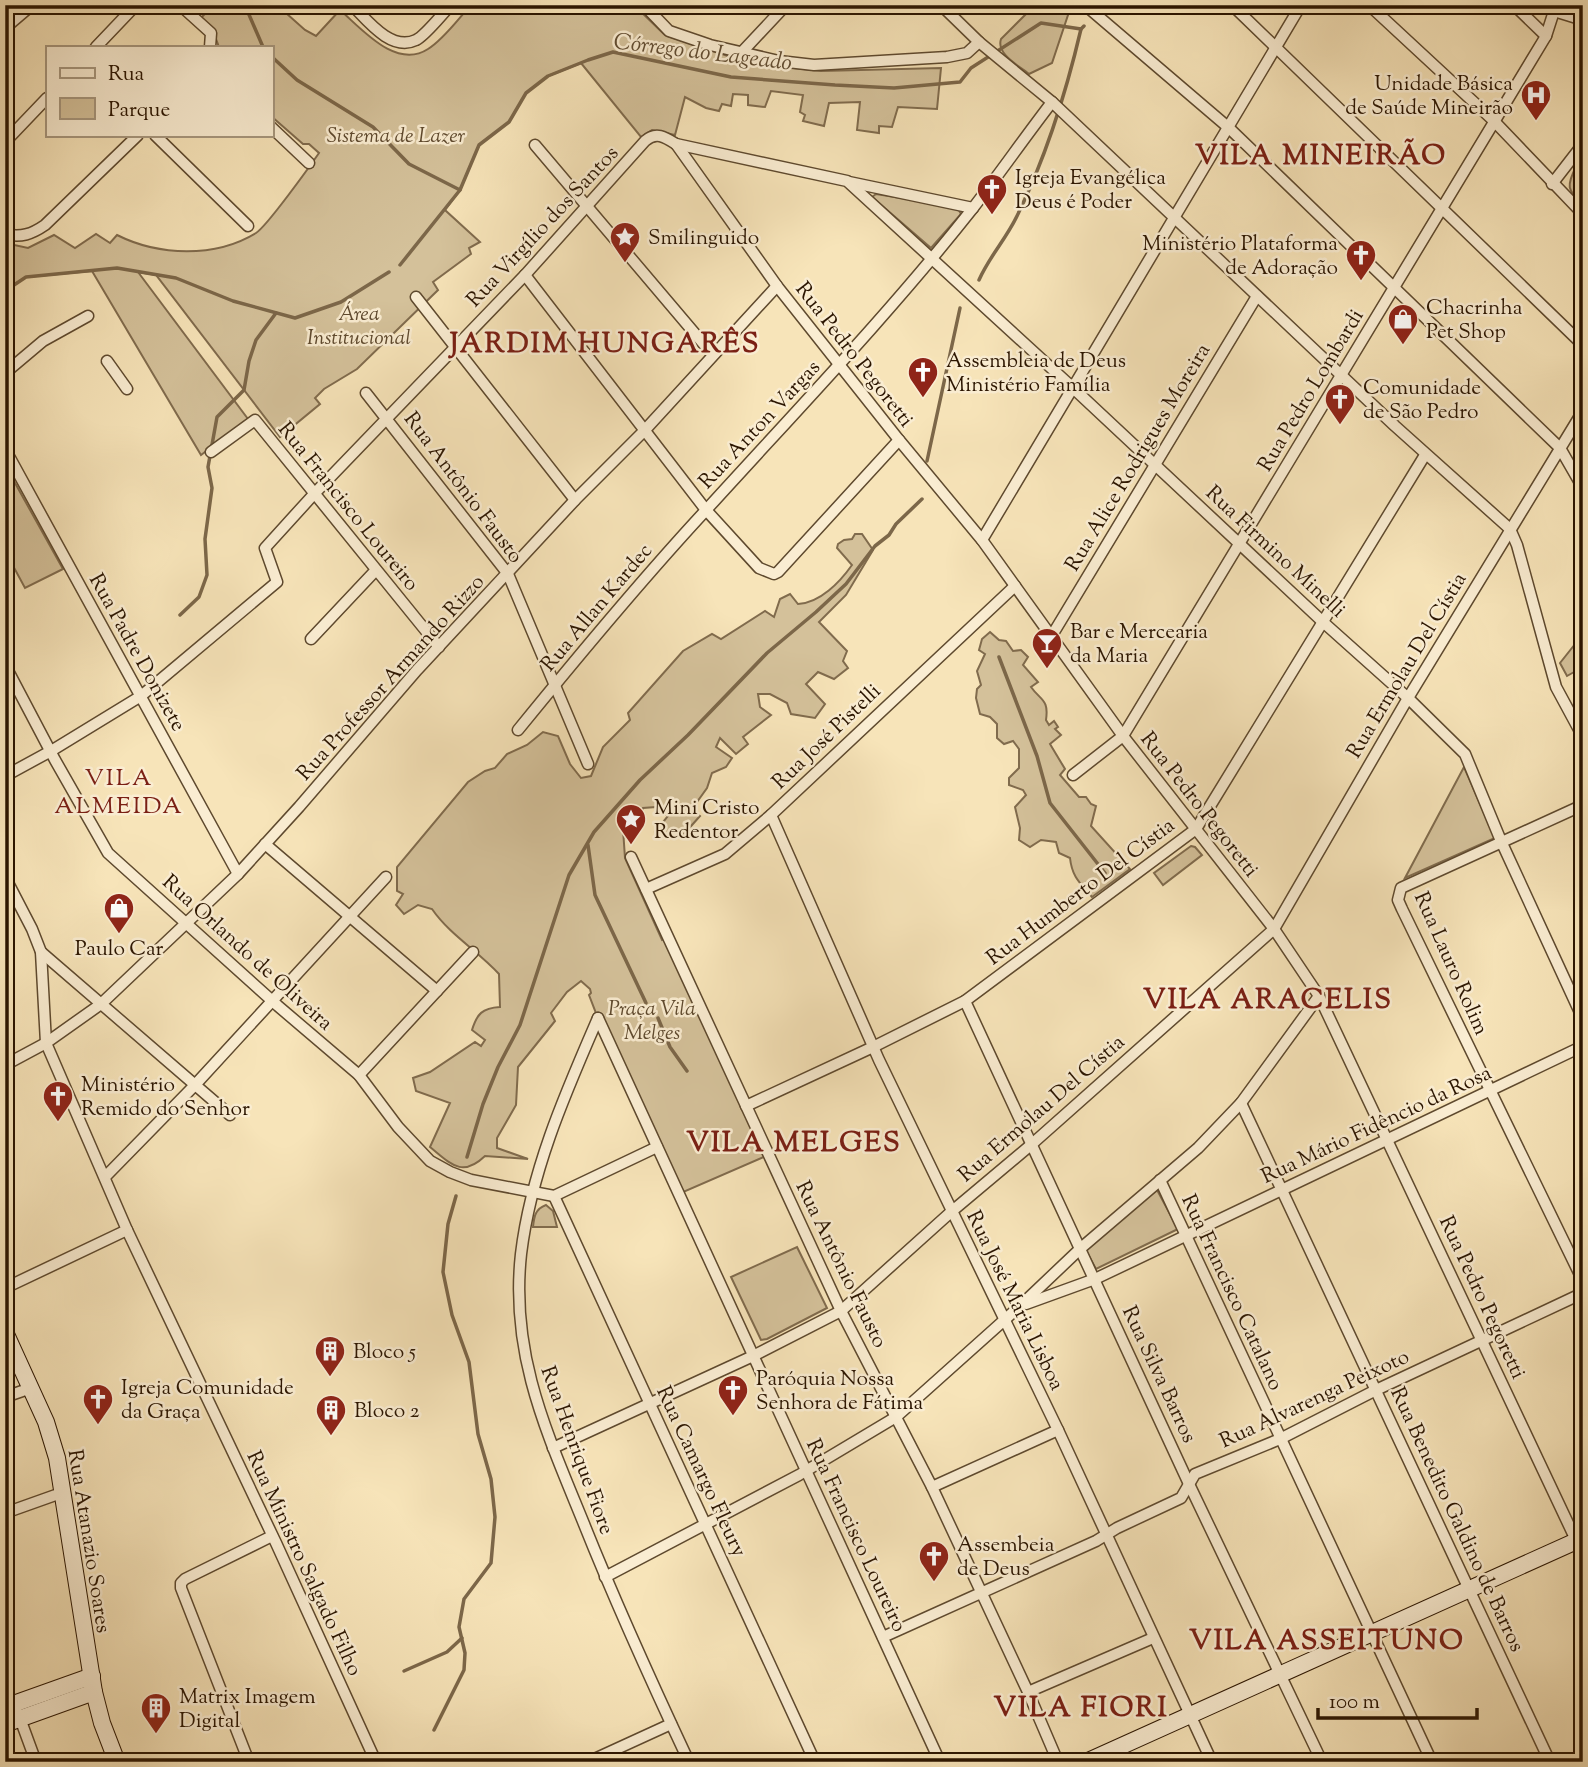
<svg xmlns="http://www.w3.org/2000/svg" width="1588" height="1767" font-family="'Sorts Mill Goudy',serif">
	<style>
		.green { fill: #d4c19a; stroke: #806b4d; stroke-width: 2 }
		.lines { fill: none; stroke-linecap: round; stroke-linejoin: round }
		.stream { stroke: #7c6749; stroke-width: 3.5 }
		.street-casing { stroke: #5e492e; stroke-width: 13 }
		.secondary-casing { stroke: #2b1500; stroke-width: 18 }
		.street { stroke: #faedd2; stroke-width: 10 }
		.secondary { stroke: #faedd2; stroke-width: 16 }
		.labels { text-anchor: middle; stroke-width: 5; stroke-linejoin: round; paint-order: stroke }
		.poi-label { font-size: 21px; fill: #2b1500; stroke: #faedd2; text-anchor: start }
		.park-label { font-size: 21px; font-style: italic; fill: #5e492e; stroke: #faedd2 }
		.street-label { font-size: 21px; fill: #2b1500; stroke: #faedd2 }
		.water-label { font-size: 23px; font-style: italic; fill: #614c31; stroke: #faedd2 }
		.quarter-label { font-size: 24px; letter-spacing: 2px; fill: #7a1f14; stroke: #faedd2 }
		.district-label { font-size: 28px; font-weight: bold; letter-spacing: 2px; fill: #7a1f14; stroke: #faedd2 }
	</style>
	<rect width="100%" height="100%" fill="#f7e4b9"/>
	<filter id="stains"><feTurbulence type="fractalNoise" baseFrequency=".00286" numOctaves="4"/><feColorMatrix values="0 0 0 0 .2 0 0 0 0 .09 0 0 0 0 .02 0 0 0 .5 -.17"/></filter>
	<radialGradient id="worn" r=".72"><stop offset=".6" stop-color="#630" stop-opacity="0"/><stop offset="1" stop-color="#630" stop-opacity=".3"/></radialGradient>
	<g class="green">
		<path d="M 213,5 L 277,5 L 305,30 L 316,36 L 340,10 C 362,29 396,70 428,49 C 444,39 458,19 471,5 L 634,5 L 665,35 L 749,63 L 821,71 L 941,68 L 937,109 L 898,107 L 892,127 L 879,126 L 879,133 L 857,130 L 860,102 L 829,103 L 824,126 L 803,121 L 805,115 L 800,112 L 803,95 L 771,91 L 765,107 L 748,105 L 748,95 L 733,94 L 731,106 L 722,104 L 719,111 L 706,108 L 685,97 L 675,135 L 652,130 L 641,137 L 581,63 L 548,76 L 526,93 L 509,122 L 479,145 L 460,190 L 445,210 L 480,242 L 469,248 L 471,254 L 433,282 L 438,290 L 357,369 L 324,389 L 315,398 L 320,404 L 280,437 L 156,275 L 138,272 L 248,419 L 201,455 L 92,271 L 26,277 L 5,291 L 5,243 L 28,248 L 54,235 L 75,248 L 96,234 L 110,243 L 117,235 C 159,256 215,258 256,233 C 267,226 310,166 319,153 L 309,144 L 303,144 L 271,116 L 271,47 L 219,47 L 213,31 L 201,18 Z"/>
		<path d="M 1035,5 L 1062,5 L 1069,12 L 1052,63 L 1029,74 C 1018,65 996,54 1001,39 Z"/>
		<path d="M 1576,166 L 1583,166 L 1583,205 C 1566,189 1567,187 1576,166 Z"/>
		<polygon points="876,194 957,207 961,214 931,248 872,197"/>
		<polygon points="5,465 63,569 25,588 5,551"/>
		<path d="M 855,534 L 862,534 L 873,550 L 846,595 L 819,622 L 847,651 L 843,661 L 848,668 L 834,679 L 818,672 L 806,684 L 825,704 L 815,718 L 791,714 L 787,703 L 770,694 L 758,694 L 760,707 L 771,715 L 743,737 L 748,744 L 736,754 L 720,738 L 716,747 L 732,758 L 726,767 L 712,773 L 707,788 L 692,809 L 700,816 L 684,834 L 660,838 L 655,832 L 668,816 L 656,807 L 643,808 L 640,816 L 623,829 L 625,858 L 662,940 L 666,938 L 766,1156 L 681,1193 L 599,1021 L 589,995 L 591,993 L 590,989 L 581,981 L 567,992 L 551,1013 L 555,1021 L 518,1067 L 516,1105 L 497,1138 L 497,1148 L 528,1159 L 485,1156 C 462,1178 451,1164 430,1147 L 450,1103 L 416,1091 L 413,1078 L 430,1072 L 475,1042 L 481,1046 L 485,1040 L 472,1030 C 477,1014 482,1008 500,1007 L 499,974 C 478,951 450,935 432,909 L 418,905 L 404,914 L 396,905 L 403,894 L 397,891 L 397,867 L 468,782 L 485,771 L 495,768 L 507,754 L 527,745 L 543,732 L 558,736 L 570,764 L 581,778 L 591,776 L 603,747 L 630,720 L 628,713 L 683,651 L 712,634 L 721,639 L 765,611 L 774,617 L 780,599 L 790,594 L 798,604 C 820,603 840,582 852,565 L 837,548 L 838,544 L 844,540 L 852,539 Z"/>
		<path d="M 990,632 L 999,640 L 1006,641 L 1013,651 L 1021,650 L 1028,657 L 1023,665 L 1038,682 L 1031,687 C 1041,701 1049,699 1046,720 L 1049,725 L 1054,721 L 1058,727 L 1055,729 L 1061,735 L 1050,744 L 1065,769 L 1060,775 L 1079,797 L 1086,797 L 1091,804 L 1096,806 L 1091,826 L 1130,869 L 1092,897 C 1080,883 1072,877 1070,858 L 1059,853 L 1056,842 L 1041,840 L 1030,847 L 1019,840 L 1020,828 L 1015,807 L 1026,795 L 1023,790 L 1009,785 L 1009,778 L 1019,768 L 1019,749 L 1013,741 L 1004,744 L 997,738 L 997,724 L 990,717 L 980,714 L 976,698 L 977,689 L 981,685 L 977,671 L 985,654 L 979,650 L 982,639 Z"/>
		<polygon points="1583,634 1583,667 1567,676 1560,663"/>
		<polygon points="1464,767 1495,838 1405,878"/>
		<polygon points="1191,846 1195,847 1202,855 1163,885 1154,873"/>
		<polygon points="1156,1188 1178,1229 1096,1269 1084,1247"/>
		<path d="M 546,1205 L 553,1211 L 557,1227 L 533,1227 C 534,1217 535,1209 546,1205 Z"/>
		<polygon points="797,1247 827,1308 767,1339 761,1340 731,1277"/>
	</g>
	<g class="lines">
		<g class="stream">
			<polyline points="247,10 263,47"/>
			<polyline points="271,56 297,80 373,127 409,164 460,190"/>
			<polyline points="400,265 460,190 479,145 509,122 526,93 548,76 588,60 613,52 731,77 835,85 894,88 960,82 971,68 1041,23 1081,29"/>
			<path d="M 979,280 C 989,257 1006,239 1017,216 C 1046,157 1066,93 1081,29 L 1084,26"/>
			<polyline points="5,291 26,277 117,268 176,278 233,301 295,318 341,302 389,272"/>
			<polyline points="927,461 960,308"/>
			<polyline points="180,615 199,597 207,575 205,539 212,488 208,467 217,417 244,390 249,361 256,340 276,313"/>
			<polyline points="999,657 1037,756 1050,803 1105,873"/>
			<polyline points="588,845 595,895 646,1003"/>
			<polyline points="658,1018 670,1047 687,1071"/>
			<polyline points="467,1157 483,1104 498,1067 520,1025 569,875 594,832 640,780 688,735 767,653 816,612 846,584 875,546 889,535 896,524 922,499"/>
			<polyline points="404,1671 447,1652 462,1638"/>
			<polyline points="434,1730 464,1670 465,1653 459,1627 464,1599 491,1563 495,1517 491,1479 478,1434 469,1362 452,1315 443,1272 448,1224 456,1196"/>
		</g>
		<g class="street-casing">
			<g id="street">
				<polyline points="180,5 211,33 210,47"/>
				<path d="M 352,5 C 367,20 391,52 416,40 C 425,36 442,14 451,5"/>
				<polyline points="644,5 669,31 710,45 779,61 814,65 947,57 967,53 979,42"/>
				<polyline points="941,5 979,42 1052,102 1395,426 1510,529 1517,545 1556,687 1583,737"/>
				<polyline points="1085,5 1229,128 1560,448 1583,488"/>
				<polyline points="1232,5 1583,345"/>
				<polyline points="1369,5 1493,120 1583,214"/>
				<polyline points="1514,5 1546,36"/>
				<polyline points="1554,11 1583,20"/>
				<polyline points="5,28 32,5"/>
				<polyline points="96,47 136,5"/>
				<polyline points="742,52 786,5"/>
				<polyline points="271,127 309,163"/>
				<polyline points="155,135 248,226"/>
				<polyline points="5,142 47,98"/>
				<polyline points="676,144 777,286 899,440 982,540 1123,736 1274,929 1319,996 1583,1555"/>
				<polyline points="535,145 713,355"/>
				<polyline points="849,182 973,208"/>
				<polyline points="1552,184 1583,144"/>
				<path d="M 5,234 C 21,238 32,234 45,225 L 138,135"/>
				<polyline points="525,275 706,510 759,568 774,574 778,572 899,440"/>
				<polyline points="416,297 575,500"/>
				<polyline points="107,361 127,389"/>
				<polyline points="5,373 43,341 88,316"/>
				<polyline points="366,393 508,574 588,764"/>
				<polyline points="5,449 238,874"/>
				<polyline points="211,452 255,420 439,647"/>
				<polyline points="982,540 1301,5"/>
				<polyline points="1051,637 1257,296"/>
				<polyline points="311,639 376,570"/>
				<polyline points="5,665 55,760 108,853 278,1006 359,1075 398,1127 430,1161 450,1172 471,1180 554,1196 657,1147"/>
				<path d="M 518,730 C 579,655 641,580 707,509 C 797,410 890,313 973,208 C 1000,173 1025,137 1052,102"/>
				<polyline points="1073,775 1123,736 1546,36 1556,5"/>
				<path d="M 5,776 L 51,751 L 141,696 L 277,582 L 265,548 L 314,494 L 525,275 L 645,141 C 656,131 665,137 676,144 L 847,181 L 1073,388 L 1323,622 L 1408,698 L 1465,754 L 1501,841 L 1583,1019"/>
				<polyline points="1583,805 1401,888 1398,900 1402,909 1583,1281"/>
				<polyline points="771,815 879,1060 1058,1430 1212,1762"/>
				<polyline points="265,844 437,991"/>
				<polyline points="631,857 841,1311 932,1487 1028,1692 1058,1762"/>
				<polyline points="5,877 32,929 41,952 46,1043 127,1230 276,1543 376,1762"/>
				<polyline points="646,889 725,854 771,815 1015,586"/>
				<polyline points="41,952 230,1115"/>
				<polyline points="965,1001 1189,1484 1322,1762"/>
				<polyline points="598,1018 940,1762"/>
				<path d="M 598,1018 C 565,1094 531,1171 521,1254 C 510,1355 547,1433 584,1524 C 616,1604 652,1683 689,1762"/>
				<polyline points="5,1065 46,1043 101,1004 238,874 299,807 417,670 575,500 644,431 777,286"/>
				<polyline points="359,1075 473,952"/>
				<polyline points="1241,1103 1550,1762"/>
				<polyline points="746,1106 873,1047 965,1001 1196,829 1425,455"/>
				<polyline points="105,1177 194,1086 386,877"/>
				<polyline points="1160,1180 1432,1762"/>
				<polyline points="554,1196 815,1762"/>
				<polyline points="5,1288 127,1230"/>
				<polyline points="1026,1304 1095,1279 1583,1046"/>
				<polyline points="5,1397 31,1388"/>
				<polyline points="553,1448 753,1356 841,1311 951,1212 1032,1144 1274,929 1408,698 1583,411"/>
				<polyline points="932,1487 1058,1430"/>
				<polyline points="5,1513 64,1492"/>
				<polyline points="605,1577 799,1475 896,1417 1020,1306 1081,1248 1198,1148 1241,1103 1319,996"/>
				<polyline points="883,1637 1096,1541 1117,1528 1181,1498 1195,1474 1280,1439 1376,1390 1583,1293"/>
				<polyline points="1028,1692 1153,1638"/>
				<polyline points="18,1713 36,1762"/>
				<polyline points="249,1762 181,1588 181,1583 185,1579 272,1536"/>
				<polyline points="588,1762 671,1724"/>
			</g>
		</g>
		<g class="secondary-casing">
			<g id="secondary">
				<polyline points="5,1332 46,1422 57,1458 94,1692 102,1723 117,1762"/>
				<polyline points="5,1707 92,1676"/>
				<polyline points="5,1724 94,1692"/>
				<polyline points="1086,1762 1583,1538"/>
			</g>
		</g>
		<use href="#street" class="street"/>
		<use href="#secondary" class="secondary"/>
	</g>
	<defs>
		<g id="hospital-pin" transform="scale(1.575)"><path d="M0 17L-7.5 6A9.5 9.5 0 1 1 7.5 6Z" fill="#8f2418" stroke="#faedd2"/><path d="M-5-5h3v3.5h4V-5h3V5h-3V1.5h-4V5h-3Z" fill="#fff"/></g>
		<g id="church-pin" transform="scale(1.575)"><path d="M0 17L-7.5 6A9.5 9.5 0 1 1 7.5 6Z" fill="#8f2418" stroke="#faedd2"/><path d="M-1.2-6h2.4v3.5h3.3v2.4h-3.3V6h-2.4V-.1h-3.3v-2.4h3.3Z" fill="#fff"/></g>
		<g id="sight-pin" transform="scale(1.575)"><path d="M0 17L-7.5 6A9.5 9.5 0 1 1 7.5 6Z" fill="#8f2418" stroke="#faedd2"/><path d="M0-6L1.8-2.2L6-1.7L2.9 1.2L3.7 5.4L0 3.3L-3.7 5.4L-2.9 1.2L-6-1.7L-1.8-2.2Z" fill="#fff"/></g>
		<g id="shop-pin" transform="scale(1.575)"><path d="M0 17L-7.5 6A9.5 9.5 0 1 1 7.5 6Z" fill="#8f2418" stroke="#faedd2"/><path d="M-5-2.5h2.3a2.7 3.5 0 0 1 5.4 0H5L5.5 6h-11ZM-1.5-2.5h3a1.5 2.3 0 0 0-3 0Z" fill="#fff"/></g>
		<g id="bar-pin" transform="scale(1.575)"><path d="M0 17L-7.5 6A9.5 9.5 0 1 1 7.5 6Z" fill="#8f2418" stroke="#faedd2"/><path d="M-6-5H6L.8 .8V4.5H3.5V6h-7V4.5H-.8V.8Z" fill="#fff"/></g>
		<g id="building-pin" transform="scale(1.575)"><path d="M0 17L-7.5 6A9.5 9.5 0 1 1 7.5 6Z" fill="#8f2418" stroke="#faedd2"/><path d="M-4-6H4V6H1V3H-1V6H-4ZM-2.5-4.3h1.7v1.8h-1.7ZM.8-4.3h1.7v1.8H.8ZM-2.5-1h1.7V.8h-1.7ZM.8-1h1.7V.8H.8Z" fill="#fff"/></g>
	</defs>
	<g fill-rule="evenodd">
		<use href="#hospital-pin" x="1536" y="95"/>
		<use href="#church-pin" x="992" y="189"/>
		<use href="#sight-pin" x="625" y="237"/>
		<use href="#church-pin" x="1361" y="255"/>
		<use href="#shop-pin" x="1403" y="319"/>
		<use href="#church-pin" x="923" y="372"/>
		<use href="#church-pin" x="1340" y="399"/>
		<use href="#bar-pin" x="1047" y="643"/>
		<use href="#sight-pin" x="631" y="819"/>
		<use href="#shop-pin" x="119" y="908"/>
		<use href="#church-pin" x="58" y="1096"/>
		<use href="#building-pin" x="330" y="1351"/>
		<use href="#church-pin" x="733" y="1390"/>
		<use href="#church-pin" x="98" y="1399"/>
		<use href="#building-pin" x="331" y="1410"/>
		<use href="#church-pin" x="934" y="1556"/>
		<use href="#building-pin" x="156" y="1708"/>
	</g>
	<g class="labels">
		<g class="poi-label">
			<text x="1513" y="90" text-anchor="end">Unidade Básica<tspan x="1513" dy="24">de Saúde Mineirão</tspan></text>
			<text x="1015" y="184">Igreja Evangélica<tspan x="1015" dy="24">Deus é Poder</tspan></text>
			<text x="648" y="244">Smilinguido</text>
			<text x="1338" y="250" text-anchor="end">Ministério Plataforma<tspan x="1338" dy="24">de Adoração</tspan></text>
			<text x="1426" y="314">Chacrinha<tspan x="1426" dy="24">Pet Shop</tspan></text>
			<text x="946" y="367">Assembleia de Deus<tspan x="946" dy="24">Ministério Família</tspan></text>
			<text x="1363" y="394">Comunidade<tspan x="1363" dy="24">de São Pedro</tspan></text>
			<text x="1070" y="638">Bar e Mercearia<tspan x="1070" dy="24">da Maria</tspan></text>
			<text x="654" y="814">Mini Cristo<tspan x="654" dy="24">Redentor</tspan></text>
			<text x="119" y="955" text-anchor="middle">Paulo Car</text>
			<text x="81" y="1091">Ministério<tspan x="81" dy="24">Remido do Senhor</tspan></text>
			<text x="353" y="1358">Bloco 5</text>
			<text x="756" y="1385">Paróquia Nossa<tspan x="756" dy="24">Senhora de Fátima</tspan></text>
			<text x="121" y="1394">Igreja Comunidade<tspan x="121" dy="24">da Graça</tspan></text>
			<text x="354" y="1417">Bloco 2</text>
			<text x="957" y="1551">Assembeia<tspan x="957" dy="24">de Deus</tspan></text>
			<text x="179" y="1703">Matrix Imagem<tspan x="179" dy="24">Digital</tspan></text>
		</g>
		<g class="park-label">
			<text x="396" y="142">Sistema de Lazer</text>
			<text x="359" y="320">Área<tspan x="359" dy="24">Institucional</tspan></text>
			<text x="652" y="1015">Praça Vila<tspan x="652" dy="24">Melges</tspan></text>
		</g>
		<g class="street-label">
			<text transform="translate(542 226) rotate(-47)" y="7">Rua Virgílio dos Santos</text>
			<text transform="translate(855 354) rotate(52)" y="7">Rua Pedro Pegoretti</text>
			<text transform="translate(1310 390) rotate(-59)" y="7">Rua Pedro Lombardi</text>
			<text transform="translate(759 424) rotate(-47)" y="7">Rua Anton Vargas</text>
			<text transform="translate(1137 457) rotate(-59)" y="7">Rua Alice Rodrigues Moreira</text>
			<text transform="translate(464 487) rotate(53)" y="7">Rua Antônio Fausto</text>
			<text transform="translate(349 506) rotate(51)" y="7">Rua Francisco Loureiro</text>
			<text transform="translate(1276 551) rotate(43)" y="7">Rua Firmino Minelli</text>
			<text transform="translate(596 607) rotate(-50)" y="7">Rua Allan Kardec</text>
			<text transform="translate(138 652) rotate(61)" y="7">Rua Padre Donizete</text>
			<text transform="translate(1406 665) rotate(-59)" y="7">Rua Ermolau Del Cístia</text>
			<text transform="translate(390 677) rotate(-48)" y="7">Rua Professor Armando Rizzo</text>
			<text transform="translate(826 736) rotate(-44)" y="7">Rua José Pistelli</text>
			<text transform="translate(1200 804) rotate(52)" y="7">Rua Pedro Pegoretti</text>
			<text transform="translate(1080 891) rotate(-37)" y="7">Rua Humberto Del Cístia</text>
			<text transform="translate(248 952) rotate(42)" y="7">Rua Orlando de Oliveira</text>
			<text transform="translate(1452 963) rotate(66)" y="7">Rua Lauro Rolim</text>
			<text transform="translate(1041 1108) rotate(-41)" y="7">Rua Ermolau Del Cístia</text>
			<text transform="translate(1376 1124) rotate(-25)" y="7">Rua Mário Fidêncio da Rosa</text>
			<text transform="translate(842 1264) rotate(64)" y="7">Rua Antônio Fausto</text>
			<text transform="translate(1233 1292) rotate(65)" y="7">Rua Francisco Catalano</text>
			<text transform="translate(1483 1297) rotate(65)" y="7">Rua Pedro Pegoretti</text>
			<text transform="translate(1016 1300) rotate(64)" y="7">Rua José Maria Lisboa</text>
			<text transform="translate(1160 1374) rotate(65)" y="7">Rua Silva Barros</text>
			<text transform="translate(1314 1398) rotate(-25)" y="7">Rua Alvarenga Peixoto</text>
			<text transform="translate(578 1450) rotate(70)" y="7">Rua Henrique Fiore</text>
			<text transform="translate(702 1471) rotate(65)" y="7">Rua Camargo Fleury</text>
			<text transform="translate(1458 1519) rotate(65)" y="7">Rua Benedito Galdino de Barros</text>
			<text transform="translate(857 1535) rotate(65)" y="7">Rua Francisco Loureiro</text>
			<text transform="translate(90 1541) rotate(81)" y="7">Rua Atanazio Soares</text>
			<text transform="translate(305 1563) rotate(65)" y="7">Rua Ministro Salgado Filho</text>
		</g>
		<g class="water-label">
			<text transform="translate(703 51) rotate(7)" y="8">Córrego do Lageado</text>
		</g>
		<g class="quarter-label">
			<text x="119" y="785">VILA<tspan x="119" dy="28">ALMEIDA</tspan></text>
		</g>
		<g class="district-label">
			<text x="1321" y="164">VILA MINEIRÃO</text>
			<text x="605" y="352">JARDIM HUNGARÊS</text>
			<text x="1268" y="1008">VILA ARACELIS</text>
			<text x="794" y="1151">VILA MELGES</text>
			<text x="1327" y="1649">VILA ASSEITUNO</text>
			<text x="1081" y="1716">VILA FIORI</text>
		</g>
	</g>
	<rect width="1588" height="1767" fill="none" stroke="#f7e4b9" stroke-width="28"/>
	<rect x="7" y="7" width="1574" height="1753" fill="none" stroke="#2b1500" stroke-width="3.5"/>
	<rect x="14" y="14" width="1560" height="1739" fill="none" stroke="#2b1500" stroke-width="2"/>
	<rect x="46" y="46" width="228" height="91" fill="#faedd2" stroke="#a7977e" stroke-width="2"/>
	<rect x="60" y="68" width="35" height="10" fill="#faedd2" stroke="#a7977e" stroke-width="2"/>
	<text x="108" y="80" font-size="21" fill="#2b1500">Rua</text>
	<rect x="60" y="98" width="35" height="21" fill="#d4c19a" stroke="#a7977e" stroke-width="2"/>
	<text x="108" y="116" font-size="21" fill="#2b1500">Parque</text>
	<path d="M1318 1708v10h159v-10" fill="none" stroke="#2b1500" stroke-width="3.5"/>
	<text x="1329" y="1708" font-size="21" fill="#2b1500" stroke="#faedd2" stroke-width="5" paint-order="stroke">100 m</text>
	<rect width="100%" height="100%" filter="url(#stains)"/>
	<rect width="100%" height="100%" fill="url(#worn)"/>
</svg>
